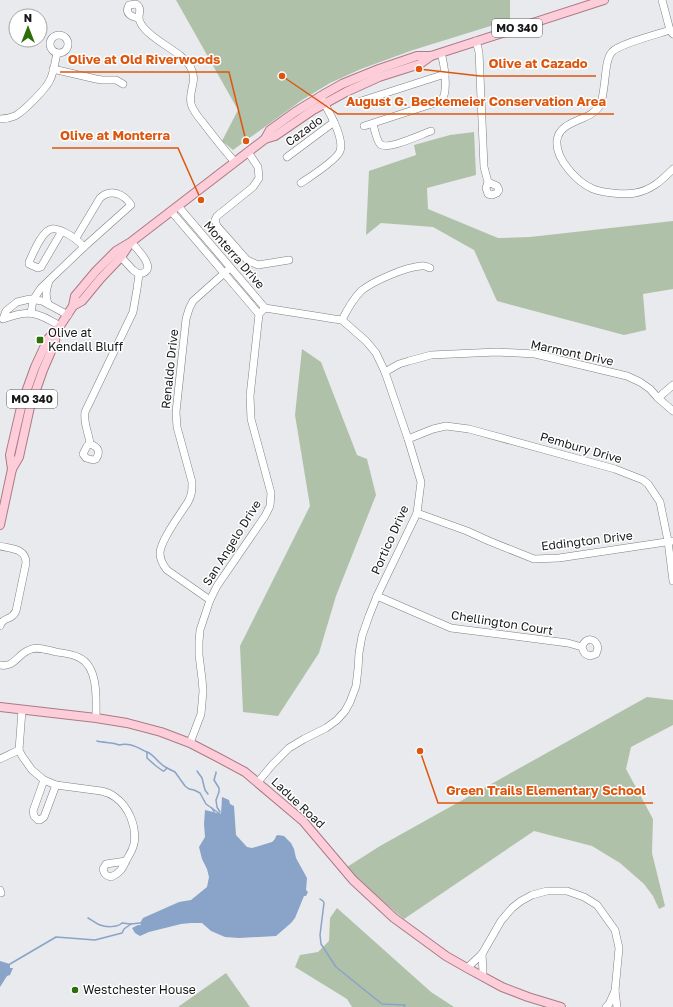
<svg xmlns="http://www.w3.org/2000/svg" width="673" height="1007" font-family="'Golos Text',sans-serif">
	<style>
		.green { fill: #b0c1a9 }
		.water { fill: #8aa3c8 }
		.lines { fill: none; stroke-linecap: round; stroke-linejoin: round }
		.stream { stroke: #8aa3c8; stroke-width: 1.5 }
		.minor-casing { stroke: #7f8083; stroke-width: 8 }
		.major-casing { stroke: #ac7a86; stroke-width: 10 }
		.minor { stroke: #fff; stroke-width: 7 }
		.major { stroke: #fdceda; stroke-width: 8 }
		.poi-dot { fill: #2c6e07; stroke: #fff; stroke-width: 1.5 }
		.labels { text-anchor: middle; stroke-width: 3; stroke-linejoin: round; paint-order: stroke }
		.shield { fill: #fff; stroke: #5d5d5e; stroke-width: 1 }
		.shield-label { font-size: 11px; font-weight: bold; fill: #171819 }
		.street-label { font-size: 12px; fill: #171819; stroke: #fff }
		.poi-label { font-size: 12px; fill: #171819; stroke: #fff; text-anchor: start }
		.leader { fill: none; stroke: #de560d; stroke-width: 1.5 }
		.callout-dot { fill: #de560d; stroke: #fff; stroke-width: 1.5 }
		.callout-label { font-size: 13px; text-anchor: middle; font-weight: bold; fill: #de560d; stroke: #fff; stroke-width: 3; stroke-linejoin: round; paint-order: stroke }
	</style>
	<rect width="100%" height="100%" fill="#e8eaed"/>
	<g class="green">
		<polygon points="176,0 510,0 510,20 413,50 361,69 330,83 302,100 233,150 222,141 238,110"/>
		<polygon points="474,132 476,175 427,188 428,209 498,238 530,237 673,221 673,289 643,294 646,330 624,335 497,301 474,250 433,227 381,223 366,235 369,171 416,155 414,145 450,135"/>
		<polygon points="302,349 321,362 357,455 367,459 376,495 336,596 319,653 278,716 243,712 240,646 310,506 295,415"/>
		<polygon points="647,697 673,700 673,725 631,747 626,769 653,819 652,853 665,906 659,909 653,896 644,884 620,863 592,846 534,831 404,919 365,886 347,867 380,846"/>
		<polygon points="337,908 431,992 454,1007 352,1007 347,999 295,967 300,955 318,952 329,941 330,918"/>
		<polygon points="226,973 250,1007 178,1007"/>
	</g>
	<g class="water">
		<polygon points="222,797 229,800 230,804 234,806 236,835 247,847 252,848 272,842 275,839 276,836 278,835 284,836 291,843 294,849 296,858 307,878 306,890 308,892 306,896 304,896 295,918 291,923 276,936 239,938 225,937 211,931 202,923 191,923 181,924 149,932 140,936 135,933 132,928 138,925 141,925 140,923 143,918 179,902 191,900 207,887 209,877 207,869 202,859 199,847 205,837 204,824 205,810 221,814"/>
		<polygon points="0,961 10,964 10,968 13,968 10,975 7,976 0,987"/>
	</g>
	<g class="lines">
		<g class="stream">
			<path d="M 97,741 C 104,743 113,742 119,745 C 130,742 138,748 147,752 L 147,758 L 156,766 L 163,771 L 164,771 L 167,768 L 175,772 L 185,786 L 189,789 L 194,790 L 200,793 L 206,804 L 220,814"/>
			<path d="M 147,752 C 155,755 158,764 167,768"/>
			<polyline points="197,771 202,778 205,790 208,794"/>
			<polyline points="216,772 216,773 214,780 219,788 219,792 216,800 217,807 220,812"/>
			<polyline points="212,808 214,812"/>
			<polyline points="320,899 323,901 324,903 320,935 321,944 336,967 382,1004 405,1005 404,1007"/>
			<path d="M 88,918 C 92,920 95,923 100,925 C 105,927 117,928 122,923 L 131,924"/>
			<polyline points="10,964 56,937 95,940 122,933 124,929 131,924 140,923"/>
		</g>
		<g class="minor-casing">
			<g id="minor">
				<polyline points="662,0 670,30 673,34"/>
				<path d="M 139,18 C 132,17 124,14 129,5 L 136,4 C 142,8 139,12 139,18 C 139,21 142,26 144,28 C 156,43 183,52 191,68 C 198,81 188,91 191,104 C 193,111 199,118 204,124 C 214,137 224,150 235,162"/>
				<path d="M 670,30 C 658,34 619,44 612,52 C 609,55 608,59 607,64 C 605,73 604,98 600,105 C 591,122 560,119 557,140 C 555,159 577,182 593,189 C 604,193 625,195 635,193 C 652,190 662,180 673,169"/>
				<circle cx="59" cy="44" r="9"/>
				<polyline points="476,41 479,52 484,167 488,182 497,186 499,190 497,193 492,195 488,194 486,188 488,182"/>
				<polyline points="53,69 96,79 102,80 116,80 123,84"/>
				<polyline points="358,102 445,74"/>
				<path d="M 0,119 C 6,119 10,118 15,116 C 24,111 46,89 50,80 C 54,72 55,62 57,53"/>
				<path d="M 373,124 C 374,128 377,141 380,144 C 387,151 422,134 431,131"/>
				<path d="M 364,126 L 438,102 C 440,101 442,99 443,98 C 448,88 444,63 441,53"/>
				<polyline points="248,152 258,167 259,178 253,187 217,216 215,220 217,226 247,260 258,265 289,260"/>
				<polyline points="287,157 334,122"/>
				<path d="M 301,183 C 310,177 337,160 340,151 C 345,138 327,108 320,96"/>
				<polyline points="178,206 265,308 322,317 334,319 342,320 366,341 376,353 385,372 408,439 421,482 417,513 377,596 369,616 362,636 359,653 358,669 356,686 350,702 345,711 337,720 326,728 304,739 289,748 272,765 258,782"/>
				<polyline points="171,211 259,314"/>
				<path d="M 62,231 L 41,267 L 38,268 L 29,264 L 29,262 C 33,254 42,230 52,229 C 56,228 60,231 64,232 C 72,236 78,240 84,247"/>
				<path d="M 121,257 L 133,270 L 139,274 C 160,271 137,249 131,242"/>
				<path d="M 48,304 C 45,294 46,291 49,281"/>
				<path d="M 31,313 L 33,300 L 41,288 L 84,247 L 131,205 C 124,194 111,188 100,198 L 76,238"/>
				<path d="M 342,320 C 347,310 353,299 361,291 C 373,281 406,267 421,266 C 425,265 427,267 430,268"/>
				<path d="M 60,326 C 37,312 29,309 3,319 L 6,311 L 17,302 L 30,299 L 42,301 L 68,315"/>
				<polyline points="385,372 399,364 409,361 431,355 497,352 535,354 627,376 640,382 650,389 658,398 673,411"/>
				<polyline points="658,398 673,385"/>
				<polyline points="408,439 433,429 446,426 469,429 615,469 643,480 648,484 660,502 668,541 673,581"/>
				<path d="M 90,444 C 98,447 101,451 96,459 L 93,460 L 86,458 L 83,454 L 87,446 L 90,444 C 89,433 83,423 85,412 L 133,312 L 137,289 L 139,274"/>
				<polyline points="417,513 467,531 489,541 534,559 559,558 673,541"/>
				<path d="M 0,546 C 11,549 26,548 26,563 L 16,611 C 11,622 4,615 0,626"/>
				<path d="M 377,596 L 451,628 L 568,643 L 582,647 C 585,637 596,637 598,648 L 596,654 L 590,656 C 585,655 583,652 582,647"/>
				<path d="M 210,600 L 167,570 C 163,565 160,560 160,553 C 160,541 181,513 188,502 C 192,495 192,490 192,482 L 177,427 L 176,412 L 186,319 L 189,309 L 193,301 L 230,268"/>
				<path d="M 0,665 C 14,668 18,654 29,650 C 37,646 47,650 56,652 C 64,653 73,654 80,658 C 99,668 96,701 96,718"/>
				<path d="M 22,710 L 19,750 L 22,756 L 32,770 L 44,780 L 56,785 L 101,791 C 106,792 111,794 115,797 C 129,807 137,827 134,844 C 132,852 129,855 126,861 C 122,869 121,872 111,877 C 106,876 104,874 103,869 L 106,864 L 126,861"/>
				<polyline points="190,743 201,714 203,691 202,679 199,655 199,642 200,630 210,600 217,586 265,516 270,506 271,493 251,419 250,396 259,314 265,308"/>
				<polyline points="0,759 19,750"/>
				<polyline points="44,780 33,811 34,816 38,820 40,820 44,817 56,785"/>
				<polyline points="0,890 1,893"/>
				<polyline points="482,954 483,972 482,976"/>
				<polyline points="467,968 482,954 501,921 512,908 521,901 532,895 547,891 567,891 584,897 597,905 615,930 619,948 615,991 617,1007"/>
				<polyline points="606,1007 609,1004 615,991"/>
			</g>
		</g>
		<g class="major-casing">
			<g id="major">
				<polyline points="265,139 270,130 295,112 326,93 342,84 379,69 417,56 431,56 604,0"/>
				<polyline points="73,306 82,301 101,278 121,257 129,245"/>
				<polyline points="12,469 10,455 22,403 35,367 48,339 60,326 73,306 75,296 96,271 116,251 131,242 265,139 275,136 313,110 346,92 379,77 420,64 431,56"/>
				<polyline points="0,525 12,469 19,457 30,407 43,370 55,342 56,331"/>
				<polyline points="0,707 96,718 127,723 161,732 190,743 219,758 245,772 303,821 353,880 394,918 446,956 467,968 502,987 528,997 561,1007"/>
			</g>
		</g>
		<use href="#minor" class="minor"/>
		<use href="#major" class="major"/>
	</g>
	<g class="poi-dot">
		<rect x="36" y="336" width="8" height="8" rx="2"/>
		<circle cx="75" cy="990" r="4"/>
	</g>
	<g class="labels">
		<g class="shield">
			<rect x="492" y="19" width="50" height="18" rx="3"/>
			<rect x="7" y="390" width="50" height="18" rx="3"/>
		</g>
		<g class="shield-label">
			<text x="517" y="32">MO 340</text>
			<text x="32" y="403">MO 340</text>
		</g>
		<g class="street-label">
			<text transform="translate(304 131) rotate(-36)" y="4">Cazado</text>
			<text transform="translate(234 255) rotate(49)" y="4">Monterra Drive</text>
			<text transform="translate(572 353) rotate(12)" y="4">Marmont Drive</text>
			<text transform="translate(170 369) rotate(-84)" y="4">Renaldo Drive</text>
			<text transform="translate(581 448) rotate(16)" y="4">Pembury Drive</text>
			<text transform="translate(390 540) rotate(-66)" y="4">Portico Drive</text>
			<text transform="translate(587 541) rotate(-7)" y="4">Eddington Drive</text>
			<text transform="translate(232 543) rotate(-58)" y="4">San Angelo Drive</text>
			<text transform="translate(502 623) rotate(9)" y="4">Chellington Court</text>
			<text transform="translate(298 803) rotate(43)" y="4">Ladue Road</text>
		</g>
		<g class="poi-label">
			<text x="48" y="337">Olive at<tspan x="48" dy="14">Kendall Bluff</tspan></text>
			<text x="83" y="994">Westchester House</text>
		</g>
	</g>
	<path class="leader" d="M246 141L229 72H60M419 69L480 76H596M282 76L338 114H614M201 200L178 148H52M420 751L438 803H653"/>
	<g class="callout-dot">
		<circle cx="246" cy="141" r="4"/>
		<circle cx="419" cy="69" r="4"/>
		<circle cx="282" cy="76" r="4"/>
		<circle cx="201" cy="200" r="4"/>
		<circle cx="420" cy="751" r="4"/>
	</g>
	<g class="callout-label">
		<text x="144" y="64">Olive at Old Riverwoods</text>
		<text x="538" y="68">Olive at Cazado</text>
		<text x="476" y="106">August G. Beckemeier Conservation Area</text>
		<text x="115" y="140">Olive at Monterra</text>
		<text x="546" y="795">Green Trails Elementary School</text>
	</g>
	<g transform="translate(28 28)"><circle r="19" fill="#ffffff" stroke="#a2a3a3"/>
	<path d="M0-3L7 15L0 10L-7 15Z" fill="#2c6e07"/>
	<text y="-6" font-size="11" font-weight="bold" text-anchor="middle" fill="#171819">N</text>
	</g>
</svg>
